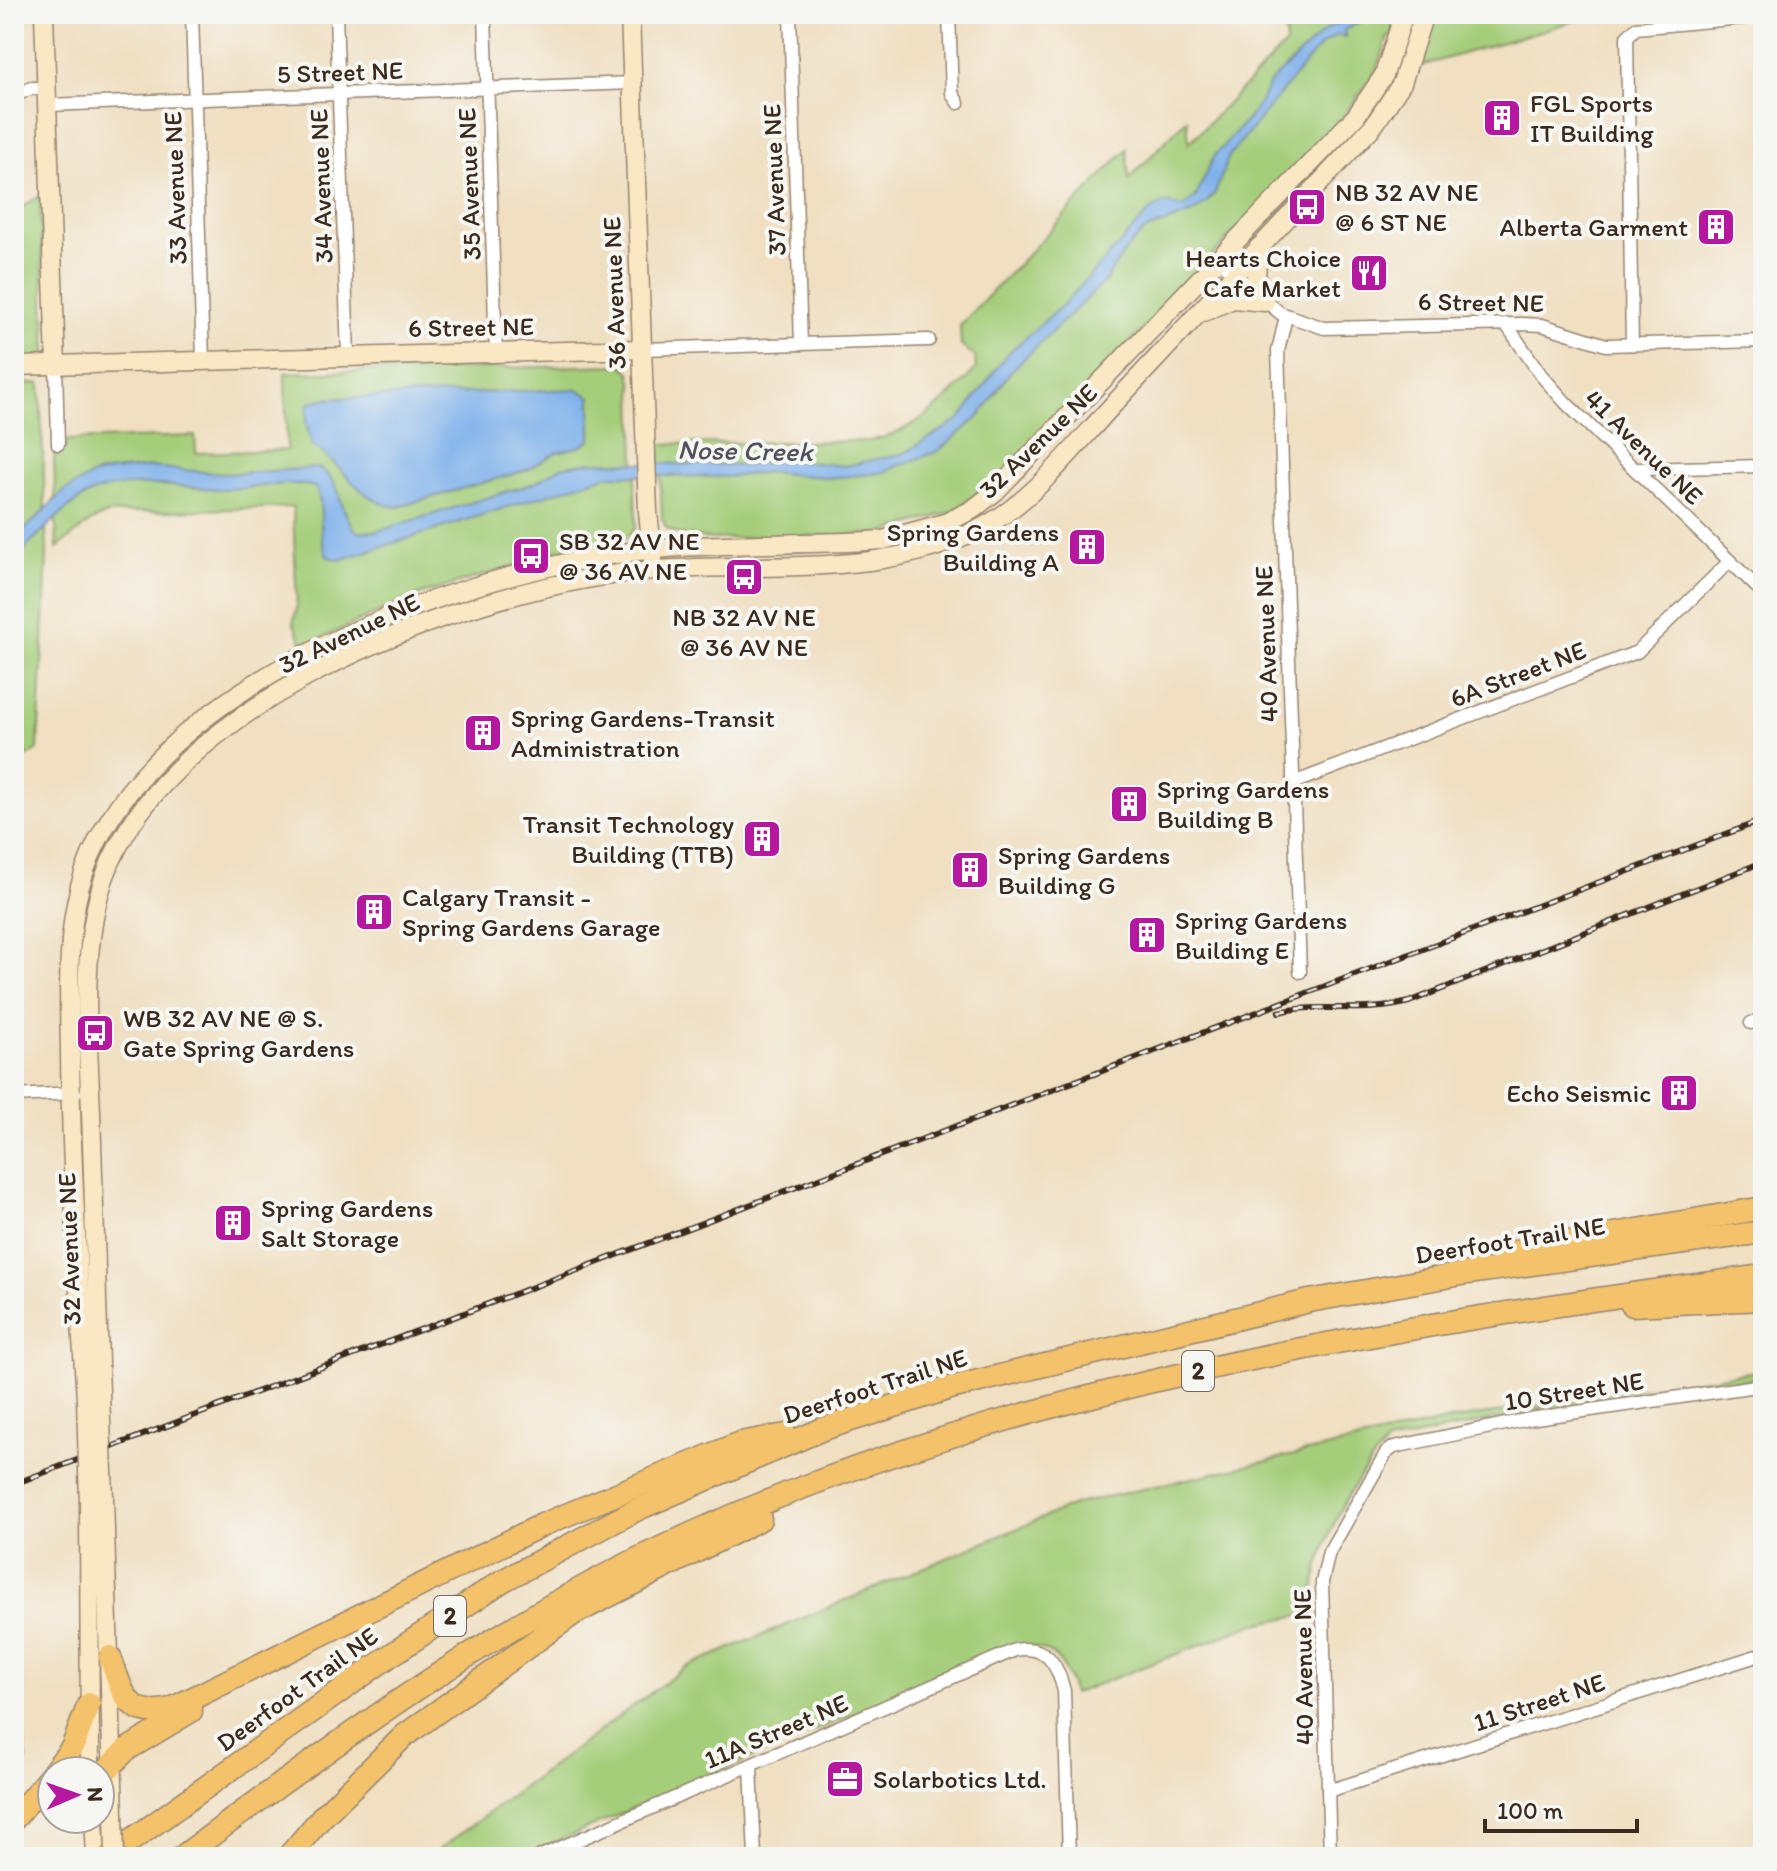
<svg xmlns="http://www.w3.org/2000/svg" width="1777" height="1871" font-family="Itim,sans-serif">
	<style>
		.green { fill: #a5ce7a; stroke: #707c4c; stroke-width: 2 }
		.water { fill: #7fb1eb; stroke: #5d6e84; stroke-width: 2 }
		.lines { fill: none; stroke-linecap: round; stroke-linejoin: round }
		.street-casing { stroke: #968470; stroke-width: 15 }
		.secondary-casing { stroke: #968470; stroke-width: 21 }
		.highway-casing { stroke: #968470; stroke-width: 25 }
		.street { stroke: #fff; stroke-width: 12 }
		.secondary { stroke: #fae7c3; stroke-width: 18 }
		.highway { stroke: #f3c26a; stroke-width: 22 }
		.rail-casing { stroke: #3b2a1e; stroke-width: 6 }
		.rail { stroke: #f6f6f2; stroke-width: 3; stroke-dasharray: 9; stroke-linecap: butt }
		.secondary-bridge-casing { stroke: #968470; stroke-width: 21; stroke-linecap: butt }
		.secondary-bridge { stroke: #fae7c3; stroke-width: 18 }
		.labels { text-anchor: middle; stroke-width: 8; stroke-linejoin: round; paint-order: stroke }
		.shield { fill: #f6f6f2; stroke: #73675e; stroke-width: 2 }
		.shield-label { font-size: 24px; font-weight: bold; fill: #3b2a1e }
		.street-label { font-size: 26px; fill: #3b2a1e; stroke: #f6f6f2 }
		.poi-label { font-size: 26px; fill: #3b2a1e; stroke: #f6f6f2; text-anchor: start }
		.water-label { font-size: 28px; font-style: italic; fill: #4f525c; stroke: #f6f6f2 }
	</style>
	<rect width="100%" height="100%" fill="#f6f6f2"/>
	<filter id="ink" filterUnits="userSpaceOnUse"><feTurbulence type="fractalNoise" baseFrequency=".0125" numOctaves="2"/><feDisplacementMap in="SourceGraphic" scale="16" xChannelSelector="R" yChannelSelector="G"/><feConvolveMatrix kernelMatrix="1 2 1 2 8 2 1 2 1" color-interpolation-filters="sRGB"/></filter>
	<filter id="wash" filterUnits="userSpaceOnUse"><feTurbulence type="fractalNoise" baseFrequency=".006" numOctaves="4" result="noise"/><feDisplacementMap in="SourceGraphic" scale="32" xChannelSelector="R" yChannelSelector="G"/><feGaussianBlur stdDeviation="1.8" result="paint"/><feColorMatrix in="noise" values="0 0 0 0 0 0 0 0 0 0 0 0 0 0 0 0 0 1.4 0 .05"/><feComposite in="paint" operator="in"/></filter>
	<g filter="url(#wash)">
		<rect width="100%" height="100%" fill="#f0dfc1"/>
		<g class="green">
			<path d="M 1284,14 L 1598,14 L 1421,66 L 1431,29 L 1388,37 L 1377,70 L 1342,118 L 1010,469 L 952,512 L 878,534 L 710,539 L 679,534 L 666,528 L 662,518 L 659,444 L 870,441 C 916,431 944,403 976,369 L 975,356 L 961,346 L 960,326 L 1127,149 L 1129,179 L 1187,119 L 1189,143 L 1286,44 Z"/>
			<polygon points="40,196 46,353 42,359 14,359 14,212"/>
			<path d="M 623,365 L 630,372 L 633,386 L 636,527 C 613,558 599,541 572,547 C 550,551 532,559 511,567 L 415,596 L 304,646 L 293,622 L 297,609 L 293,507 L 109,513 L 90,522 L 57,548 L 54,456 L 64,450 L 68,440 L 195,436 L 196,453 L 287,450 L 285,373 Z"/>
			<polygon points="40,383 47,555 38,749 14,765 14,384"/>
			<path d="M 1763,1370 L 1763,1377 L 1537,1410 L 1387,1443 C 1346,1488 1314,1552 1312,1613 L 1255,1624 L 1073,1694 C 1066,1659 1050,1645 1014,1645 L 521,1857 L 429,1857 L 686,1667 L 1076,1504 L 1450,1420 Z"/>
			<polygon points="14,1690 27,1760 14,1773"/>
		</g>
		<g class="water">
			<path d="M 1352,14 L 1375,14 L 1344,30 L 1345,37 L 1337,35 L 1319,47 L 1229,156 L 1215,193 L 1205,204 L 1192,213 L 1144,231 L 1123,253 L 1106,280 L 1010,372 L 980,416 L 938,451 L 880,473 L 831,478 L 769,472 L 728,477 L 609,475 L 340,560 L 328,557 C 315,534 327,508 315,487 C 284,479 253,490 223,489 C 184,488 123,477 88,495 C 65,507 32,541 14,561 L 14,540 L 63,492 L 93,475 L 111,471 L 151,467 L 225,474 L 318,468 C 344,479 338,515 358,532 L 378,531 L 535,483 L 561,467 L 590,462 L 746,465 L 788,460 L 845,466 L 905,453 L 960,419 L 1007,354 L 1064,304 L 1150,211 L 1164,203 L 1184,207 L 1196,197 L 1214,156 L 1254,112 L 1272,80 L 1323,32 Z"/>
			<path d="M 577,389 L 591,397 L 591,439 L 582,446 L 557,452 L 527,470 L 398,507 C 360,504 342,463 312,445 L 306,423 L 308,404 L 322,399 Z"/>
		</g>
	</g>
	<g filter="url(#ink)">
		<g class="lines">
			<g class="street-casing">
				<g id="street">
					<polyline points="192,14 203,361"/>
					<polyline points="336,14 348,356"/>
					<polyline points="485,14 496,353"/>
					<polyline points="790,14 801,344"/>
					<polyline points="949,14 952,93 958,103"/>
					<polyline points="14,96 31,88 47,88"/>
					<polyline points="48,105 633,83"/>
					<polyline points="1218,260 1280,313 1324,328 1522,324 1542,325 1606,345 1763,341"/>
					<polyline points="1286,316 1278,351 1300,972"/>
					<polyline points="1506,324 1541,375 1566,403 1763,593"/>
					<polyline points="1632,344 1627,37 1636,28 1763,16"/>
					<polyline points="642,349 929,340"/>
					<polyline points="56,365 58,444"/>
					<polyline points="1636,469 1763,466"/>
					<polyline points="1293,783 1637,652 1730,561"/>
					<polyline points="1751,1023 1763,1019"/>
					<polyline points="14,1096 75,1093"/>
					<polyline points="751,1766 755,1857"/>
					<polyline points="1328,1791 1763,1654"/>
					<path d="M 539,1857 L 1015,1650 C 1046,1644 1057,1663 1064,1691 L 1069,1857"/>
					<polyline points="1330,1857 1322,1582 1329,1552 1386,1453 1394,1447 1529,1419 1763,1385"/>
				</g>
			</g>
			<g class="secondary-casing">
				<g id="secondary">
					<polyline points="44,14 56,365"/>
					<polyline points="630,14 648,512 653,559"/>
					<polyline points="1204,312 1233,299 1265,302 1256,275 1259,247"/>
					<polyline points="14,366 642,349"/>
					<path d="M 100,1393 C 97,1300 94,1206 91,1112 C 88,1041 81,965 99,895 C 148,707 462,590 635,572 C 750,559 877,583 983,527 C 1033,501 1073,448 1111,407 C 1199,313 1286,219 1374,125 L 1402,83 L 1424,14"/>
					<path d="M 86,1399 C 78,1283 71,1168 70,1052 C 69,997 66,940 80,886 C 135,688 448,576 630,552 C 713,541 799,546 883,540 L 945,523 L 972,510 L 995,492 L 1356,116 L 1384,75 L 1404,14"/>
					<polyline points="104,1498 114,1814"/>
					<polyline points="89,1504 90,1771"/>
					<polyline points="94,1819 96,1857"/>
				</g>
			</g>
			<g class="highway-casing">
				<g id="highway">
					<polyline points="1500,1254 1763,1208"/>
					<polyline points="1632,1305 1763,1299"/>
					<path d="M 110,1657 C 123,1692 126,1720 171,1709 L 542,1525 L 740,1443 L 786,1435"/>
					<polyline points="54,1771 72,1748 89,1704"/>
					<polyline points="100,1777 126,1750 191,1711"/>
					<polyline points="14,1819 52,1774"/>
					<polyline points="108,1857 388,1657 502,1581 638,1509 823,1429 950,1388 1309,1301 1468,1273 1763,1232"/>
					<path d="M 182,1857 C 327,1749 486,1632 650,1553 C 996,1387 1386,1327 1763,1276"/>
					<polyline points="288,1857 321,1818 404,1736 573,1614 760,1519"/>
				</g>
			</g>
			<use href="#street" class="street"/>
			<use href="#secondary" class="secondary"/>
			<use href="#highway" class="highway"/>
			<g class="rail-casing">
				<g id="rail">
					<path d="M 1279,1012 C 1323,1002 1361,1015 1409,1002 L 1763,862"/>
					<polyline points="14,1484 1763,820"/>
				</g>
			</g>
			<use href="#rail" class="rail"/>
			<g class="secondary-bridge-casing">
				<g id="secondary-bridge">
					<polyline points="100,1393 104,1498"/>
					<polyline points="86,1399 89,1504"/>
					<polyline points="114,1814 115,1857"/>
				</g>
			</g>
			<use href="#secondary-bridge" class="secondary-bridge"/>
		</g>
	</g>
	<defs>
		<g id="building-square" transform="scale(2)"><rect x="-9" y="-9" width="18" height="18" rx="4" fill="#b5179e" stroke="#f6f6f2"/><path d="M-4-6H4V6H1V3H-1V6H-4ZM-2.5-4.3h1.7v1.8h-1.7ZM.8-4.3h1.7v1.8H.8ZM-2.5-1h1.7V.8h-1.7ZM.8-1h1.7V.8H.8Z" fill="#fff"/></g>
		<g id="bus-square" transform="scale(2)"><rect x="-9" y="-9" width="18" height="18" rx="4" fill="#b5179e" stroke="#f6f6f2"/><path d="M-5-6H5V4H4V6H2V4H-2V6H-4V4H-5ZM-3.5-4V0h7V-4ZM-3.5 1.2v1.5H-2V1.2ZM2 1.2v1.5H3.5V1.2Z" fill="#fff"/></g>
		<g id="restaurant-square" transform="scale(2)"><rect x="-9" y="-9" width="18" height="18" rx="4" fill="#b5179e" stroke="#f6f6f2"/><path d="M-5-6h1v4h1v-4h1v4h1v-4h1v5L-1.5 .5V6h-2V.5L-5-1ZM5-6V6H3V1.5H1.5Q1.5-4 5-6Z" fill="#fff"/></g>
		<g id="office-square" transform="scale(2)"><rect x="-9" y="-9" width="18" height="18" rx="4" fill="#b5179e" stroke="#f6f6f2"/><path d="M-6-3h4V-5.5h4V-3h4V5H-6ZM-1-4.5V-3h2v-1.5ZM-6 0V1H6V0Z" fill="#fff"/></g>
	</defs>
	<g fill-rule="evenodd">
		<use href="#building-square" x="1502" y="118"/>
		<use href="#bus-square" x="1307" y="207"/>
		<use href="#building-square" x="1716" y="227"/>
		<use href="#restaurant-square" x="1369" y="273"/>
		<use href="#building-square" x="1087" y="547"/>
		<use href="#bus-square" x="531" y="556"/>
		<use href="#bus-square" x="744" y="577"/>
		<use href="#building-square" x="483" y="733"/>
		<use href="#building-square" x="1129" y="804"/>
		<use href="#building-square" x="762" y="839"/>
		<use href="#building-square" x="970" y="870"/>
		<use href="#building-square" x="374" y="912"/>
		<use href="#building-square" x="1147" y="935"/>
		<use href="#bus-square" x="95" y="1033"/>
		<use href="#building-square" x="1679" y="1093"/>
		<use href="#building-square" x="233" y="1223"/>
		<use href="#office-square" x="845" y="1779"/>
	</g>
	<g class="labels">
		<g class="shield">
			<rect x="1182" y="1351" width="32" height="40" rx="6"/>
			<rect x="434" y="1596" width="32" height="40" rx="6"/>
		</g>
		<g class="shield-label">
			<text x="1198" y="1379">2</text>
			<text x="450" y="1624">2</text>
		</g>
		<g class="street-label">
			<text transform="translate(340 72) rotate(-2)" y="9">5 Street NE</text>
			<text transform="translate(774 180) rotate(-92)" y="9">37 Avenue NE</text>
			<text transform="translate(469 184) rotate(-92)" y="9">35 Avenue NE</text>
			<text transform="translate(321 186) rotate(-92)" y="9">34 Avenue NE</text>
			<text transform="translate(175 188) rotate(-92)" y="9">33 Avenue NE</text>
			<text transform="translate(614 293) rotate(-92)" y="9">36 Avenue NE</text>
			<text transform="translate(1481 302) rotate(1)" y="9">6 Street NE</text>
			<text transform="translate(471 327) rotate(-1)" y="9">6 Street NE</text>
			<text transform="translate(1038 441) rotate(-44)" y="9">32 Avenue NE</text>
			<text transform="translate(1644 447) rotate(44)" y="9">41 Avenue NE</text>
			<text transform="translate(349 633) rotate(-26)" y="9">32 Avenue NE</text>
			<text transform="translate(1266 644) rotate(-92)" y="9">40 Avenue NE</text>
			<text transform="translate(1518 674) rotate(-21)" y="9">6A Street NE</text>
			<text transform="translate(1510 1240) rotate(-9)" y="9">Deerfoot Trail NE</text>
			<text transform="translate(69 1249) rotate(-92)" y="9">32 Avenue NE</text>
			<text transform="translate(875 1386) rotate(-18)" y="9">Deerfoot Trail NE</text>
			<text transform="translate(1574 1391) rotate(-9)" y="9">10 Street NE</text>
			<text transform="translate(1303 1667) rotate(-91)" y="9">40 Avenue NE</text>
			<text transform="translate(297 1689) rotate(-36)" y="9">Deerfoot Trail NE</text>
			<text transform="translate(1539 1702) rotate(-18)" y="9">11 Street NE</text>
			<text transform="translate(776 1731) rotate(-23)" y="9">11A Street NE</text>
		</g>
		<g class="poi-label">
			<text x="1530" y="112">FGL Sports<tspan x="1530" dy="30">IT Building</tspan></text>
			<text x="1335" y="201">NB 32 AV NE<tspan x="1335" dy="30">@ 6 ST NE</tspan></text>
			<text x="1688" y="236" text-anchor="end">Alberta Garment</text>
			<text x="1341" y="267" text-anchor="end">Hearts Choice<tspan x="1341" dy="30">Cafe Market</tspan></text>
			<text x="1059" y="541" text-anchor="end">Spring Gardens<tspan x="1059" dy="30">Building A</tspan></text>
			<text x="559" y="550">SB 32 AV NE<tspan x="559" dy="30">@ 36 AV NE</tspan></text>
			<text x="744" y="626" text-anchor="middle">NB 32 AV NE<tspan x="744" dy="30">@ 36 AV NE</tspan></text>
			<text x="511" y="727">Spring Gardens-Transit<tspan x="511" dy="30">Administration</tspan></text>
			<text x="1157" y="798">Spring Gardens<tspan x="1157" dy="30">Building B</tspan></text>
			<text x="734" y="833" text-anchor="end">Transit Technology<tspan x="734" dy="30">Building (TTB)</tspan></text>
			<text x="998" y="864">Spring Gardens<tspan x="998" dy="30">Building G</tspan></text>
			<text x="402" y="906">Calgary Transit -<tspan x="402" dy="30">Spring Gardens Garage</tspan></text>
			<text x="1175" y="929">Spring Gardens<tspan x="1175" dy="30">Building E</tspan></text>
			<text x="123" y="1027">WB 32 AV NE @ S.<tspan x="123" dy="30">Gate Spring Gardens</tspan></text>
			<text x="1651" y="1102" text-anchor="end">Echo Seismic</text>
			<text x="261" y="1217">Spring Gardens<tspan x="261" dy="30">Salt Storage</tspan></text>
			<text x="873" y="1788">Solarbotics Ltd.</text>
		</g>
		<g class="water-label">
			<text transform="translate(745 450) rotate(1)" y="10">Nose Creek</text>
		</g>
	</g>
	<rect width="1777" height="1871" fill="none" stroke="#f6f6f2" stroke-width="48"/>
	<g transform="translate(76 1795) rotate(88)"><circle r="38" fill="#f6f6f2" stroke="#aba49d" stroke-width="2"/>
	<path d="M0-6L14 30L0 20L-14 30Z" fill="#b5179e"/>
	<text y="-12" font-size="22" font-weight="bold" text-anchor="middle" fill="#3b2a1e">N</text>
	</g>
	<path d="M1485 1819v12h152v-12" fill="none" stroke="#3b2a1e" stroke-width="4"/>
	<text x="1497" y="1819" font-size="24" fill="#3b2a1e" stroke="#f6f6f2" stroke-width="6" paint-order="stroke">100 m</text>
</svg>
